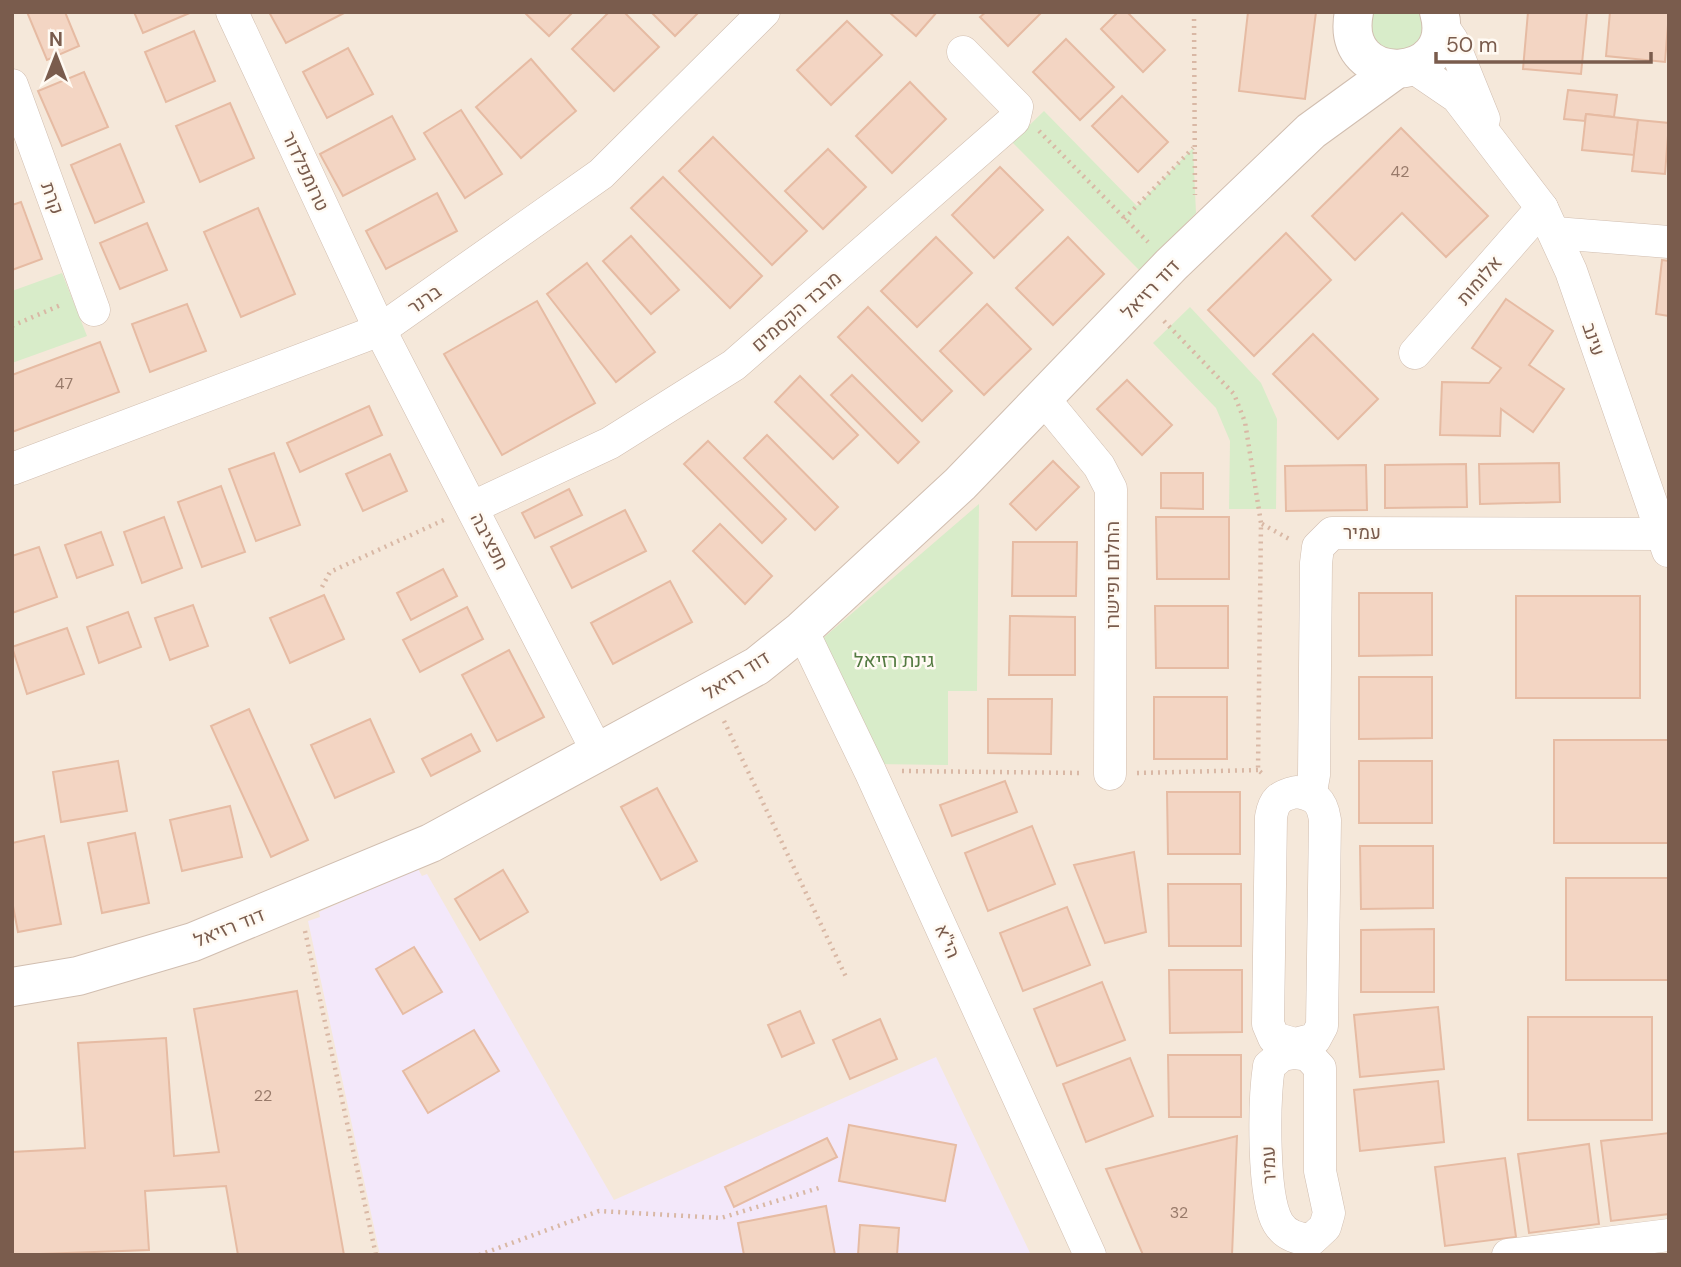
<svg xmlns="http://www.w3.org/2000/svg" width="1681" height="1267" font-family="'DM Sans',Heebo,sans-serif">
	<style>
		.residential { fill: #f5e8da }
		.education { fill: #f3e8fa }
		.green { fill: #d8ecc9 }
		.building { fill: #f3d5c3; stroke: #e6bba3; stroke-width: 2 }
		.lines { fill: none; stroke-linecap: round; stroke-linejoin: round }
		.minor-casing { stroke: #d1beb0; stroke-width: 33 }
		.tertiary-casing { stroke: #d1beb0; stroke-width: 40 }
		.path { stroke: #d9b8a5; stroke-width: 4.5; stroke-dasharray: 2 5; stroke-linecap: butt }
		.minor { stroke: #fff; stroke-width: 32 }
		.tertiary { stroke: #fff; stroke-width: 38 }
		.labels { text-anchor: middle; stroke-width: 5; stroke-linejoin: round; paint-order: stroke }
		.number-label { font-size: 16px; fill: #987a6a }
		.street-label { font-size: 19px; fill: #7a5c4d; stroke: #fffaf3 }
		.park-label { font-size: 19px; fill: #537a41; stroke: #fffaf3 }
	</style>
	<rect width="100%" height="100%" fill="#fdf6ec"/>
	<rect class="residential" x="12" y="12" width="1657" height="1243"/>
	<polygon class="education" points="418,869 422,876 427,874 614,1200 936,1057 1031,1255 380,1255 308,921 320,917 319,912"/>
	<g class="green">
		<polygon points="1370,12 1423,12 1426,34 1407,54 1372,44"/>
		<polygon points="1044,111 1137,206 1193,148 1196,213 1140,271 1012,142"/>
		<polygon points="62,273 87,336 12,363 12,291"/>
		<polygon points="1190,307 1261,383 1277,419 1276,509 1229,509 1230,441 1216,408 1153,343"/>
		<polygon points="979,504 977,691 948,691 948,765 874,764 814,646"/>
	</g>
	<g class="building">
		<polygon points="27,12 65,12 79,46 47,60"/>
		<polygon points="134,12 192,12 143,33"/>
		<polygon points="269,12 346,12 286,43"/>
		<polygon points="524,12 573,12 549,36"/>
		<polygon points="609,12 624,12 659,47 614,91 572,49"/>
		<polygon points="651,12 699,12 675,36"/>
		<polygon points="889,12 937,12 916,36"/>
		<polygon points="986,12 1042,12 1008,46 980,17"/>
		<polygon points="1118,12 1127,12 1165,50 1143,72 1101,29"/>
		<polygon points="1248,12 1316,12 1305,99 1239,91"/>
		<polygon points="1528,12 1587,12 1581,74 1523,69"/>
		<polygon points="1610,12 1669,12 1665,62 1606,56"/>
		<polygon points="847,21 882,55 831,105 797,70"/>
		<polygon points="194,31 215,81 166,102 145,52"/>
		<polygon points="1066,39 1114,87 1080,120 1033,72"/>
		<polygon points="348,48 373,94 327,118 303,72"/>
		<polygon points="531,59 576,111 521,158 476,107"/>
		<polygon points="84,72 108,127 62,146 38,91"/>
		<polygon points="910,82 946,119 892,173 856,136"/>
		<polygon points="1568,90 1617,95 1614,117 1586,114 1585,121 1564,119"/>
		<polygon points="1122,96 1168,142 1138,172 1092,126"/>
		<polygon points="230,103 254,158 200,182 176,126"/>
		<polygon points="461,110 502,174 465,198 424,133"/>
		<polygon points="1586,114 1638,120 1634,155 1582,150"/>
		<polygon points="392,116 415,159 343,196 320,154"/>
		<polygon points="1638,120 1669,123 1665,174 1632,171"/>
		<polygon points="1401,128 1488,216 1446,257 1402,213 1355,260 1312,216"/>
		<polygon points="713,137 807,231 772,265 679,171"/>
		<polygon points="120,144 144,202 95,223 71,165"/>
		<polygon points="828,149 866,187 823,229 785,191"/>
		<polygon points="1000,167 1043,210 994,258 952,215"/>
		<polygon points="663,177 762,276 730,308 631,208"/>
		<polygon points="437,193 457,231 386,269 366,231"/>
		<polygon points="21,202 42,259 12,270 12,205"/>
		<polygon points="258,208 295,294 241,317 204,232"/>
		<polygon points="147,223 167,270 120,289 100,243"/>
		<polygon points="1286,233 1331,280 1254,356 1208,310"/>
		<polygon points="631,236 679,290 651,314 603,261"/>
		<polygon points="936,237 972,273 917,327 881,291"/>
		<polygon points="1068,237 1104,274 1053,325 1016,288"/>
		<polygon points="1662,260 1669,261 1669,316 1656,314"/>
		<polygon points="587,263 655,352 616,382 547,294"/>
		<polygon points="1506,299 1553,331 1529,365 1564,389 1533,432 1501,409 1500,436 1440,435 1442,382 1489,383 1501,368 1472,348"/>
		<polygon points="537,301 595,403 502,455 444,354"/>
		<polygon points="187,304 206,351 150,372 132,324"/>
		<polygon points="987,304 1031,349 984,395 940,351"/>
		<polygon points="868,307 952,391 922,421 838,337"/>
		<polygon points="1313,334 1378,399 1338,439 1273,374"/>
		<polygon points="100,342 119,392 12,432 12,375"/>
		<polygon points="852,375 919,442 898,463 831,395"/>
		<polygon points="800,376 858,435 833,459 775,402"/>
		<polygon points="1127,380 1172,425 1142,455 1097,409"/>
		<polygon points="369,406 382,435 300,472 287,443"/>
		<polygon points="767,435 838,507 815,530 744,458"/>
		<polygon points="708,441 786,519 762,543 684,464"/>
		<polygon points="274,453 300,525 256,541 229,469"/>
		<polygon points="390,454 407,491 363,511 346,474"/>
		<polygon points="1053,461 1079,487 1036,530 1010,504"/>
		<polygon points="1559,463 1560,502 1480,504 1479,464"/>
		<polygon points="1466,464 1467,507 1385,508 1385,465"/>
		<polygon points="1366,465 1367,510 1286,511 1285,466"/>
		<polygon points="1161,473 1203,473 1203,509 1161,508"/>
		<polygon points="221,486 245,552 202,567 178,502"/>
		<polygon points="569,489 582,515 535,538 522,513"/>
		<polygon points="625,510 646,551 572,588 551,547"/>
		<polygon points="164,517 182,568 142,583 124,532"/>
		<polygon points="1156,517 1229,517 1229,579 1157,579"/>
		<polygon points="720,524 772,576 745,604 693,551"/>
		<polygon points="101,532 113,565 77,578 65,545"/>
		<polygon points="1013,542 1077,542 1076,596 1012,596"/>
		<polygon points="39,547 57,597 12,613 12,556"/>
		<polygon points="443,569 457,596 411,620 397,593"/>
		<polygon points="670,581 692,622 613,664 591,623"/>
		<polygon points="1359,593 1432,593 1432,655 1359,656"/>
		<polygon points="324,595 344,639 290,663 270,618"/>
		<rect x="1516" y="596" width="124" height="102"/>
		<polygon points="193,605 208,646 170,660 155,618"/>
		<polygon points="1155,606 1228,606 1228,668 1156,668"/>
		<polygon points="467,607 483,639 420,672 403,640"/>
		<polygon points="128,612 141,647 99,663 87,627"/>
		<polygon points="1010,616 1075,617 1075,675 1009,675"/>
		<polygon points="67,628 84,674 27,694 12,647"/>
		<polygon points="509,650 544,717 497,741 462,675"/>
		<polygon points="1359,677 1432,677 1432,738 1359,739"/>
		<rect x="1154" y="697" width="73" height="62"/>
		<polygon points="988,699 1052,699 1051,754 988,753"/>
		<polygon points="249,709 308,840 271,857 211,726"/>
		<polygon points="370,719 394,772 335,798 311,745"/>
		<polygon points="471,734 480,751 431,776 422,759"/>
		<rect x="1554" y="740" width="115" height="103"/>
		<polygon points="118,761 127,811 61,822 53,772"/>
		<rect x="1359" y="761" width="73" height="62"/>
		<polygon points="1005,781 1017,812 952,836 940,805"/>
		<polygon points="657,788 697,861 661,880 621,807"/>
		<polygon points="1167,792 1240,792 1240,854 1168,854"/>
		<polygon points="230,806 242,857 182,871 170,820"/>
		<polygon points="1032,826 1055,884 988,911 965,853"/>
		<polygon points="135,833 149,903 102,913 88,843"/>
		<polygon points="44,836 61,924 18,932 12,901 12,843"/>
		<polygon points="1360,846 1433,846 1433,908 1361,909"/>
		<polygon points="1134,852 1146,932 1105,943 1074,865"/>
		<polygon points="503,870 528,912 480,940 455,899"/>
		<rect x="1566" y="878" width="103" height="102"/>
		<polygon points="1168,884 1241,884 1241,946 1169,946"/>
		<polygon points="1067,907 1090,965 1023,991 1000,933"/>
		<polygon points="1434,929 1434,992 1361,992 1361,930"/>
		<polygon points="414,947 442,992 403,1014 376,969"/>
		<polygon points="1169,970 1242,970 1242,1032 1170,1033"/>
		<polygon points="1102,982 1125,1040 1057,1066 1034,1009"/>
		<polygon points="297,991 344,1255 238,1255 226,1186 145,1191 149,1250 12,1255 12,1152 85,1148 78,1043 166,1038 174,1156 219,1152 194,1009"/>
		<polygon points="1438,1007 1444,1069 1360,1077 1354,1015"/>
		<polygon points="800,1011 814,1043 782,1057 768,1025"/>
		<rect x="1528" y="1017" width="124" height="103"/>
		<polygon points="880,1019 897,1059 850,1079 833,1040"/>
		<polygon points="474,1030 499,1071 428,1113 403,1071"/>
		<polygon points="1168,1055 1241,1055 1241,1117 1169,1117"/>
		<polygon points="1130,1058 1153,1116 1086,1142 1063,1084"/>
		<polygon points="1438,1081 1444,1142 1360,1151 1354,1090"/>
		<polygon points="849,1125 956,1145 945,1201 839,1181"/>
		<polygon points="1669,1133 1669,1214 1611,1221 1601,1141"/>
		<polygon points="1237,1136 1232,1255 1143,1255 1106,1169"/>
		<polygon points="827,1138 837,1157 734,1207 725,1187"/>
		<polygon points="1589,1144 1599,1224 1529,1233 1518,1154"/>
		<polygon points="1505,1158 1516,1237 1445,1246 1435,1167"/>
		<polygon points="826,1206 835,1255 744,1255 738,1223"/>
		<polygon points="860,1225 899,1228 897,1255 858,1255"/>
	</g>
	<g class="lines">
		<g class="minor-casing">
			<g id="minor">
				<polyline points="232,12 380,330 598,753"/>
				<polyline points="1441,24 1452,40 1484,119"/>
				<polyline points="1413,67 1457,97 1542,208 1571,271 1668,551"/>
				<polyline points="12,85 94,310"/>
				<polyline points="1555,233 1669,242"/>
				<polyline points="1415,353 1542,208"/>
				<polyline points="1044,399 1099,466 1111,489 1110,774"/>
				<polyline points="12,469 380,330 601,174 764,12"/>
				<polyline points="473,507 610,443 734,365 1014,120 1017,107 963,52"/>
				<polyline points="802,630 870,771 1090,1255"/>
				<path d="M 1296,792 C 1315,795 1322,800 1325,820 L 1322,1026 L 1315,1039 L 1295,1044 L 1274,1038 L 1268,1024 L 1271,817 C 1274,800 1279,796 1296,792 Z"/>
				<polyline points="1305,793 1312,786 1314,775 1316,563 1318,547 1332,533 1661,534"/>
				<path d="M 1294,1053 L 1308,1055 L 1320,1068 L 1320,1171 L 1329,1213 L 1325,1227 L 1311,1240 C 1298,1239 1285,1235 1278,1223 C 1262,1196 1264,1099 1269,1066 L 1282,1055 Z"/>
				<polyline points="1508,1255 1669,1235"/>
			</g>
		</g>
		<g class="tertiary-casing">
			<g id="tertiary">
				<path d="M 1354,12 C 1338,91 1460,84 1439,12"/>
				<polyline points="12,987 78,976 193,942 431,843 757,666 802,630 960,484 1171,265 1311,131 1395,70"/>
			</g>
		</g>
		<g class="path">
			<polyline points="1194,12 1195,195"/>
			<polyline points="1039,131 1148,242"/>
			<polyline points="1124,219 1193,148"/>
			<polyline points="1164,321 1234,394 1245,422 1261,523 1258,770 1264,775"/>
			<polyline points="12,326 63,304"/>
			<polyline points="1262,524 1291,540"/>
			<polyline points="322,587 330,572 446,519"/>
			<polyline points="724,721 846,977"/>
			<polyline points="902,771 1083,773"/>
			<polyline points="1137,773 1258,770"/>
			<polyline points="305,931 376,1255"/>
			<polyline points="479,1255 599,1211 721,1218 822,1187"/>
		</g>
		<use href="#minor" class="minor"/>
		<use href="#tertiary" class="tertiary"/>
	</g>
	<g class="labels">
		<g class="number-label">
			<text x="1400" y="177">42</text>
			<text x="64" y="389">47</text>
			<text x="263" y="1101">22</text>
			<text x="1179" y="1218">32</text>
		</g>
		<g class="street-label">
			<text transform="translate(306 171) rotate(65)" y="7">טרומפלדור</text>
			<text transform="translate(53 198) rotate(70)" y="7">קרת</text>
			<text transform="translate(1479 280) rotate(-49)" y="7">אלומות</text>
			<text transform="translate(1150 289) rotate(-46)" y="7">דוד רזיאל</text>
			<text transform="translate(424 299) rotate(-35)" y="7">ברנר</text>
			<text transform="translate(796 311) rotate(-41)" y="7">מרבד הקסמים</text>
			<text transform="translate(1594 339) rotate(71)" y="7">עינב</text>
			<text x="1362" y="539">עמיר</text>
			<text transform="translate(490 541) rotate(63)" y="7">חפציבה</text>
			<text transform="translate(1112 575) rotate(-90)" y="7">החלום ופישרו</text>
			<text transform="translate(736 675) rotate(-32)" y="7">דוד רזיאל</text>
			<text transform="translate(229 927) rotate(-22)" y="7">דוד רזיאל</text>
			<text transform="translate(948 941) rotate(66)" y="7">הי"א</text>
			<text transform="translate(1268 1165) rotate(-92)" y="7">עמיר</text>
		</g>
		<g class="park-label">
			<text x="894" y="667">גינת רזיאל</text>
		</g>
	</g>
	<rect width="1681" height="1267" fill="none" stroke="#7a5c4d" stroke-width="28"/>
	<g transform="translate(56 56)" stroke="#fffaf3" stroke-width="5" paint-order="stroke">
	<path d="M0-5L12 26L0 18L-12 26Z" fill="#7a5c4d"/>
	<text y="-10" font-size="19" font-weight="bold" text-anchor="middle" fill="#7a5c4d">N</text>
	</g>
	<path d="M1436 52v10h215v-10" fill="none" stroke="#7a5c4d" stroke-width="3.5"/>
	<text x="1446" y="52" font-size="21" fill="#7a5c4d" stroke="#fffaf3" stroke-width="5" paint-order="stroke">50 m</text>
</svg>
